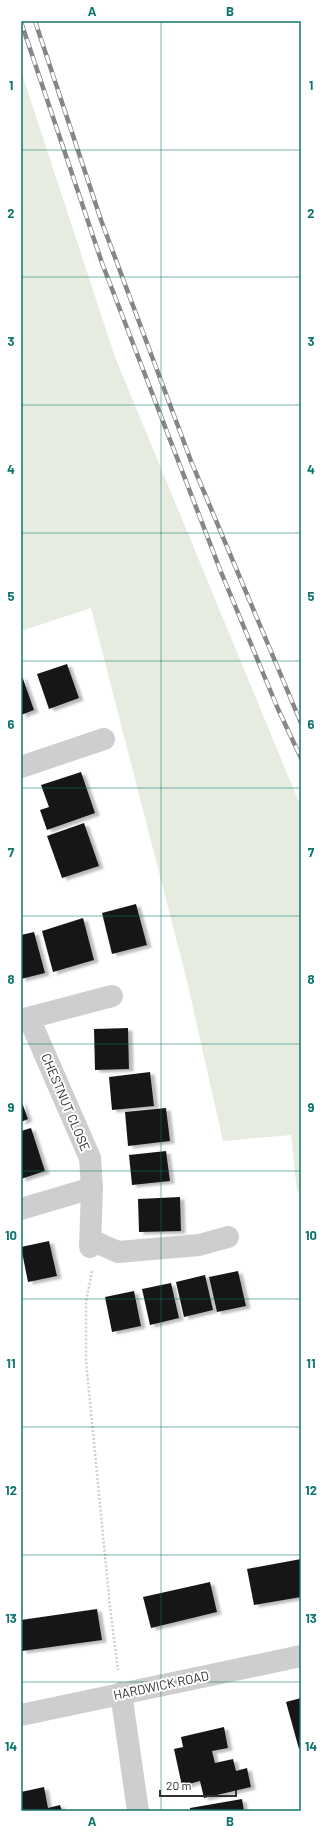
<svg xmlns="http://www.w3.org/2000/svg" width="322" height="1832" font-family="Barlow,sans-serif">
	<style>
		.green { fill: #e6ede0 }
		.building { fill: #181818; filter: url(#shadow) }
		.lines { fill: none; stroke-linecap: round; stroke-linejoin: round }
		.path { stroke: #cecece; stroke-width: 2.5; stroke-dasharray: 2 2; stroke-linecap: butt }
		.minor { stroke: #cecece; stroke-width: 22 }
		.rail-casing { stroke: #868686; stroke-width: 4.5 }
		.rail { stroke: #fff; stroke-width: 3; stroke-dasharray: 9; stroke-linecap: butt }
		.grid { fill: none; stroke: #0f766e; stroke-width: 1; stroke-opacity: 0.55 }
		.labels { text-anchor: middle; stroke-width: 4; stroke-linejoin: round; paint-order: stroke }
		.street-label { font-size: 13px; fill: #313131; stroke: #fff }
		.neatline { fill: none; stroke: #0f766e; stroke-width: 1.5 }
		.grid-label { font-size: 13px; text-anchor: middle; font-weight: bold; fill: #0f766e }
	</style>
	<defs>
		<filter id="shadow"><feDropShadow dx="4.5" dy="2.5" stdDeviation="1" flood-color="#0004"/></filter>
	</defs>
	<rect width="100%" height="100%" fill="#fff"/>
	<polygon class="green" points="21,71 115,357 301,807 301,1191 297,1192 291,1135 223,1141 187,981 91,608 21,631"/>
	<g class="building">
		<polygon points="67,664 79,698 49,709 37,674"/>
		<polygon points="21,676 22,676 34,710 21,715"/>
		<polygon points="81,772 95,813 47,830 40,810 49,807 41,785"/>
		<polygon points="84,823 99,866 62,878 47,836"/>
		<polygon points="136,904 147,945 112,954 102,913"/>
		<polygon points="83,918 94,960 53,972 42,931"/>
		<polygon points="34,932 45,973 21,979 21,935"/>
		<polygon points="128,1028 129,1069 95,1070 94,1029"/>
		<polygon points="150,1072 154,1106 112,1110 109,1077"/>
		<polygon points="21,1100 28,1119 21,1122"/>
		<polygon points="166,1108 170,1141 128,1146 125,1112"/>
		<polygon points="31,1128 45,1171 21,1179 21,1131"/>
		<polygon points="166,1151 170,1181 132,1185 129,1155"/>
		<polygon points="180,1197 181,1231 139,1232 138,1199"/>
		<polygon points="49,1241 57,1276 28,1282 21,1247"/>
		<polygon points="238,1271 246,1306 217,1312 209,1277"/>
		<polygon points="205,1275 213,1310 184,1317 176,1282"/>
		<polygon points="171,1283 179,1318 150,1325 142,1289"/>
		<polygon points="134,1291 141,1326 112,1332 105,1297"/>
		<polygon points="301,1559 301,1597 254,1605 247,1569"/>
		<polygon points="210,1582 217,1612 151,1628 143,1597"/>
		<polygon points="97,1609 102,1640 22,1651 21,1620"/>
		<polygon points="301,1698 301,1749 299,1749 286,1702"/>
		<polygon points="224,1727 228,1748 212,1751 215,1763 233,1759 236,1771 247,1768 251,1787 204,1798 200,1781 182,1786 174,1749 183,1747 181,1737"/>
		<polygon points="44,1787 48,1808 60,1805 62,1811 21,1811 21,1792"/>
		<polygon points="242,1799 244,1811 190,1811 190,1808"/>
	</g>
	<g class="lines">
		<polyline class="path" points="92,1271 86,1302 86,1361 110,1607 118,1670"/>
		<g class="minor">
			<polyline points="21,767 104,739"/>
			<polyline points="29,1018 90,1158 92,1188 90,1247"/>
			<polyline points="21,1020 112,996"/>
			<polyline points="21,1209 92,1188"/>
			<polyline points="91,1240 118,1252 199,1245 228,1237"/>
			<polyline points="121,1693 138,1811"/>
			<polyline points="21,1715 301,1656"/>
		</g>
		<g class="rail-casing">
			<g id="rail">
				<polyline points="35,21 101,220 191,461 301,723"/>
				<polyline points="21,22 102,263 221,572 278,709 301,758"/>
			</g>
		</g>
		<use href="#rail" class="rail"/>
	</g>
	<path class="grid" d="M 161,21 L 161,1811M 21,150 L 301,150M 21,277 L 301,277M 21,405 L 301,405M 21,533 L 301,533M 21,661 L 301,661M 21,788 L 301,788M 21,916 L 301,916M 21,1044 L 301,1044M 21,1171 L 301,1171M 21,1299 L 301,1299M 21,1427 L 301,1427M 21,1555 L 301,1555M 21,1682 L 301,1682"/>
	<g class="labels">
		<g class="street-label">
			<text transform="translate(66 1102) rotate(67)" y="5">CHESTNUT CLOSE</text>
			<text transform="translate(161 1685) rotate(-12)" y="5">HARDWICK ROAD</text>
		</g>
	</g>
	<rect width="322" height="1832" fill="none" stroke="#ffffff" stroke-width="44"/>
	<path d="M160 1790v6h76v-6" fill="none" stroke="#313131" stroke-width="2"/>
	<text x="166" y="1790" font-size="12" fill="#313131" stroke="#ffffff" stroke-width="3" paint-order="stroke">20 m</text>
	<rect x="22" y="22" width="278" height="1788" class="neatline"/>
	<g class="grid-label">
		<text x="92" y="16">A</text>
		<text x="230" y="16">B</text>
		<text x="11" y="90">1</text>
		<text x="311" y="90">1</text>
		<text x="11" y="218">2</text>
		<text x="311" y="218">2</text>
		<text x="11" y="346">3</text>
		<text x="311" y="346">3</text>
		<text x="11" y="474">4</text>
		<text x="311" y="474">4</text>
		<text x="11" y="601">5</text>
		<text x="311" y="601">5</text>
		<text x="11" y="729">6</text>
		<text x="311" y="729">6</text>
		<text x="11" y="857">7</text>
		<text x="311" y="857">7</text>
		<text x="11" y="984">8</text>
		<text x="311" y="984">8</text>
		<text x="11" y="1112">9</text>
		<text x="311" y="1112">9</text>
		<text x="11" y="1240">10</text>
		<text x="311" y="1240">10</text>
		<text x="11" y="1368">11</text>
		<text x="311" y="1368">11</text>
		<text x="11" y="1495">12</text>
		<text x="311" y="1495">12</text>
		<text x="11" y="1623">13</text>
		<text x="311" y="1623">13</text>
		<text x="11" y="1751">14</text>
		<text x="311" y="1751">14</text>
		<text x="92" y="1826">A</text>
		<text x="230" y="1826">B</text>
	</g>
</svg>
